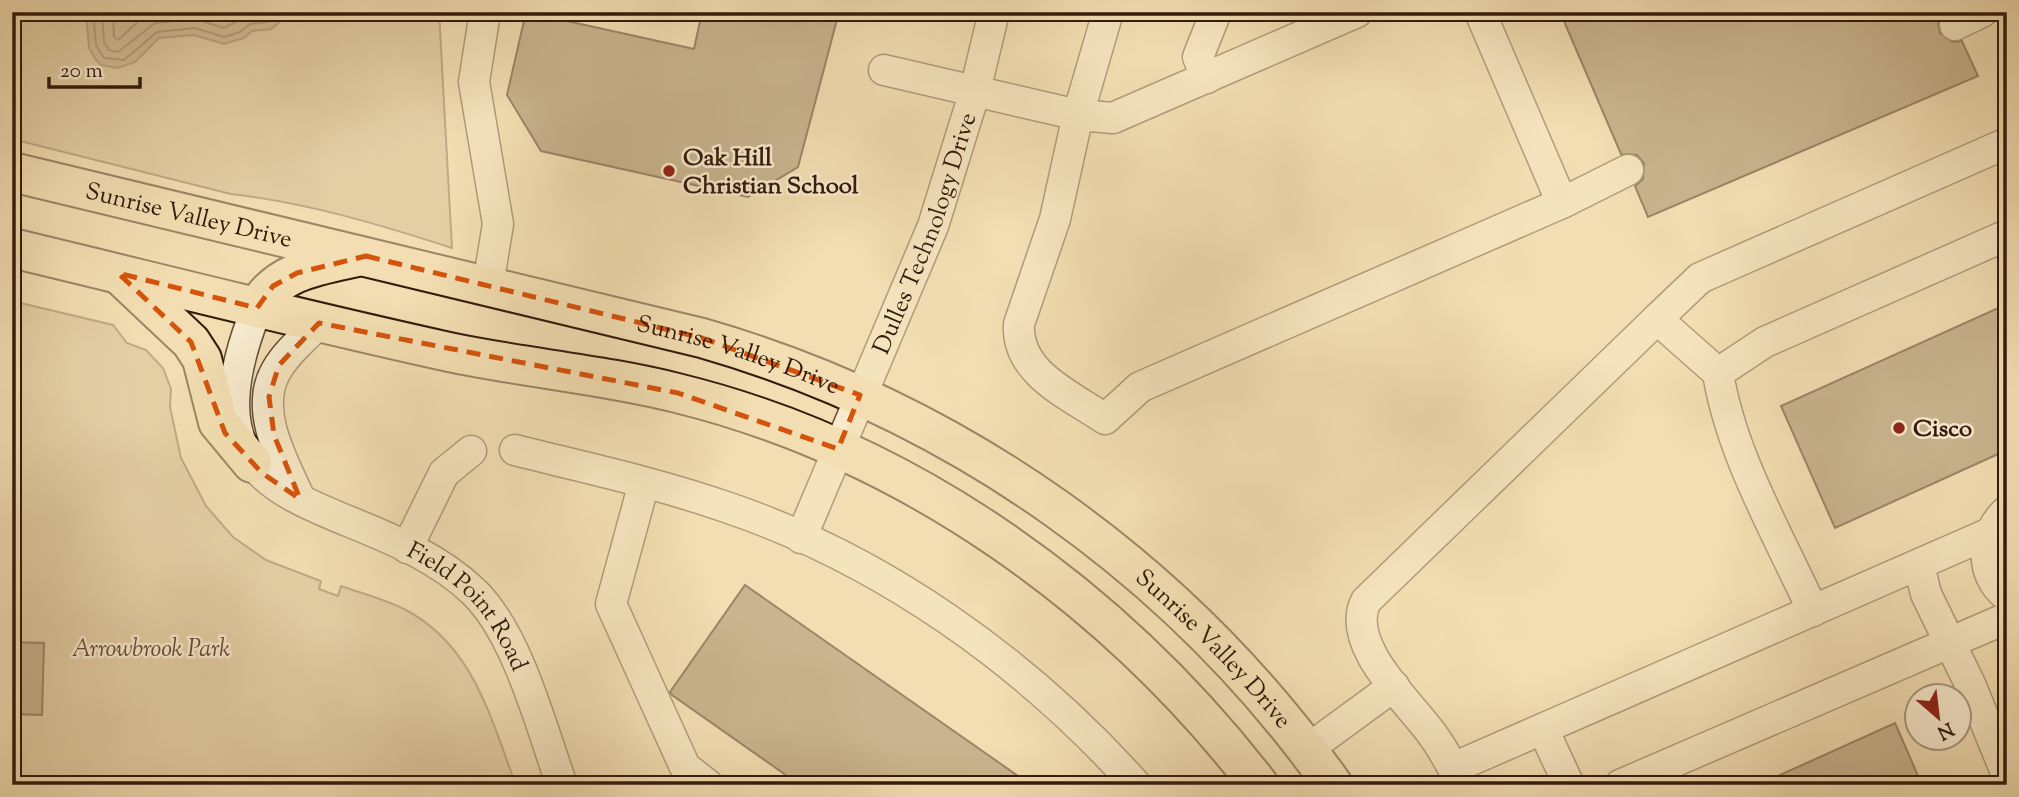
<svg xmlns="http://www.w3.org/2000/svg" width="2019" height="797" font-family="'Sorts Mill Goudy',serif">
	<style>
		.green { fill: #d2bd96; stroke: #826c51; stroke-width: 2 }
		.water { fill: #b19b7a; stroke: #7f674e; stroke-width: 2 }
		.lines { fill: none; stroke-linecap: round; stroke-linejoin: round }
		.shore { stroke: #725a43; stroke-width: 2 }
		.building { fill: #968062; stroke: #331a0c; stroke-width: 2 }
		.minor-casing { stroke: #634b36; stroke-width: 33 }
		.major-casing { stroke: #331a0c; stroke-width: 42 }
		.minor { stroke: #f7eacd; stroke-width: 30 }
		.major { stroke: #f2deb2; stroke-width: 38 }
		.marked { fill: none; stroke: #d6530c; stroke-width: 5; stroke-dasharray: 14 9; stroke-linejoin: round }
		.poi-dot { fill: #8f2418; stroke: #f7eacd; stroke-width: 2.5 }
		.labels { text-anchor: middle; stroke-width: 5; stroke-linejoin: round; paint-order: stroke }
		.poi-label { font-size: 24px; font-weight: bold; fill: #331a0c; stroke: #f7eacd; text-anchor: start }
		.street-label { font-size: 24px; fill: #331a0c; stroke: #f7eacd }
		.park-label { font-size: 24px; font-style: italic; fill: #634b35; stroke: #f7eacd }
	</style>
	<rect width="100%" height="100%" fill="#f2deb2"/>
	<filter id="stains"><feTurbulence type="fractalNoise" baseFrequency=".00286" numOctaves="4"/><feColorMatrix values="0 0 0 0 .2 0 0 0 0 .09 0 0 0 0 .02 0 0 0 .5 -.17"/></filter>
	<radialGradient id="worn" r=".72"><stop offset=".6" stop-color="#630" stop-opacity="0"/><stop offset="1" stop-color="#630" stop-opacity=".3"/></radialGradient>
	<g class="green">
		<path d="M 12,12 L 439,12 L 452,248 C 378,224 308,203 231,194 L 12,139 Z"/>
		<path d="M 12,301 L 113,325 L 127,343 L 146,350 L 163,368 L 171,389 L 170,407 L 181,458 L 206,506 L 233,537 L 266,560 L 321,581 L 319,589 L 338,596 L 341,586 C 361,593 383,599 402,608 C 473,643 490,717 516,785 L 12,785 Z"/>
	</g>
	<polygon class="water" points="86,12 284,12 280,22 271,29 252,31 244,38 224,44 194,35 159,38 135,62 118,68 101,65 96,60 89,48"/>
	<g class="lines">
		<g class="shore">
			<polyline points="93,12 96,45 104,58 124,60 157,32 195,28 224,37 240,32 250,24 268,22 277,12"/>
			<polyline points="102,12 104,42 109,50 118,52 155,23 195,19 224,28 247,16 267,12"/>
			<polyline points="113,12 114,37 118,40 142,18 156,12"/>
		</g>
	</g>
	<g class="building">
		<polygon points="526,12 694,49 702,12 839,12 798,167 748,197 541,151 507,95"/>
		<polygon points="1560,12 1944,12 1938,23 1940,33 1953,42 1962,41 1978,76 1648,217 1635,186 1643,179 1644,163 1637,155 1621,154"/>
		<polygon points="2007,304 2007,450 1835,528 1781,406"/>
		<polygon points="745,585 1031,785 800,785 672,695 670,692"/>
		<polygon points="12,642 44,643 42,715 12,714"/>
		<polygon points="1895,723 1922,785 1758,785"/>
	</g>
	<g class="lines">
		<g class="minor-casing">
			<g id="minor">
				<polyline points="485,12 474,82 498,224 488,285"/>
				<path d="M 1108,12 L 1078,115 L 1055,219 L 1019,324 C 1016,373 1070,395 1105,419 L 1140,387 L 1562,203 L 1628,170"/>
				<polyline points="1480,12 1562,203"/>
				<polyline points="1955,25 1982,12"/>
				<polyline points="884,70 1078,115 1113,118 1357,12"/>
				<polyline points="1207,78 1198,57 1216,12"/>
				<path id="s1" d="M 257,308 C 167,532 364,487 474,592 C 518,635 541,727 562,785"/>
				<polyline points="1657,319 1700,278 2007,143"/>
				<path d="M 515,450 C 586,468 657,483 726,507 C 883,560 1026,662 1136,785"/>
				<polyline points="644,483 611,604 685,767 708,785"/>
				<path d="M 300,499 C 284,463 253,411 276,371 C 286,353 304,338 319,323"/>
				<path d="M 2007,511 C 1982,533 1978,574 2007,596"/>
				<path id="s2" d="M 801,538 L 933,226 L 975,91 L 994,12"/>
				<polyline points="407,548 444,473 471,451"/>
				<polyline points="1919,565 1926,594 1970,684 2007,775"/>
				<path d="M 1813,611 C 1779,536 1731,455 1718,373 L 1765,342 L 2007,235"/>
				<polyline points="1543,729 1569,785"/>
				<polyline points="1308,749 1394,686"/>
				<polyline points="1453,768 1990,533"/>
				<path d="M 1462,785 C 1453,768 1444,750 1432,734 C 1409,702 1344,644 1366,601 L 1657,319 L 1718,373"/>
				<polyline points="1620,785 2007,618"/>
			</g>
		</g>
		<g class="major-casing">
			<g id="major">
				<path id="s3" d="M 12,172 L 702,338 C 956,411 1180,569 1333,785"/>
				<path d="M 12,248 C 158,283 303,320 449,352 C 524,368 602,374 677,393 C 909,450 1114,597 1259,785"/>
				<polyline points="122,277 191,342 202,359 218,422 252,463"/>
				<path d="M 257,308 C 276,271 320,265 357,257"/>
			</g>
		</g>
		<use href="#minor" class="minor"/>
		<use href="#major" class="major"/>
	</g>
	<path d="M0 0H2019V797H0ZM 366,256 L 702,338 L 860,395 L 838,449 L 678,393 L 319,323 L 279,365 L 269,397 L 274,435 L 300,499 L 262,473 L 225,433 L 191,342 L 118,273 L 257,308 L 273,286 L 297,273 Z" fill="#f2deb2" fill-opacity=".55" fill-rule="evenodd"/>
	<path class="marked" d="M 366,256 L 702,338 L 860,395 L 838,449 L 678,393 L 319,323 L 279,365 L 269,397 L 274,435 L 300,499 L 262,473 L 225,433 L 191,342 L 118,273 L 257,308 L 273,286 L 297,273 Z"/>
	<g class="poi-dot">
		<circle cx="669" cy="171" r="7"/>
		<circle cx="1899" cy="428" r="7"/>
	</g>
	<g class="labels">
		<g class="poi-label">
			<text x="683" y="165">Oak Hill<tspan x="683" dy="28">Christian School</tspan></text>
			<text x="1913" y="436">Cisco</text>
		</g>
		<g class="street-label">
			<text dy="8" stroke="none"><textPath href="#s3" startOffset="182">Sunrise Valley Drive</textPath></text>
			<text dy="8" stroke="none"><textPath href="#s2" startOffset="329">Dulles Technology Drive</textPath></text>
			<text dy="8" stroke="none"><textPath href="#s3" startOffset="749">Sunrise Valley Drive</textPath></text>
			<text dy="8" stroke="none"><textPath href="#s1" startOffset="427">Field Point Road</textPath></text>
			<text dy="8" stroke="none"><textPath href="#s3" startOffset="1316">Sunrise Valley Drive</textPath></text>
		</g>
		<g class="park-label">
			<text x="151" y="656">Arrowbrook Park</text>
		</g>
	</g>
	<rect width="2019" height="797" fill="none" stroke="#f2deb2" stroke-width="42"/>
	<rect x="14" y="14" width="1991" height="769" fill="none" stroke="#331a0c" stroke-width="3.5"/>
	<rect x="21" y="21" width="1977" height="755" fill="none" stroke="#331a0c" stroke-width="2"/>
	<g transform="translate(1938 717) rotate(152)"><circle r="33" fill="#f7eacd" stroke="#a99780" stroke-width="2"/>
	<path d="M0-5L12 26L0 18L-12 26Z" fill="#8f2418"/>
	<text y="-10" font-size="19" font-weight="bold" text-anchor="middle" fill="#331a0c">N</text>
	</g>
	<path d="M49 77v10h91v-10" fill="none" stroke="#331a0c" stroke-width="3.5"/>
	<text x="60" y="77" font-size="21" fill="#331a0c" stroke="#f7eacd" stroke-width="5" paint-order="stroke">20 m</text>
	<rect width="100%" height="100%" filter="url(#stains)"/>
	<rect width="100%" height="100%" fill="url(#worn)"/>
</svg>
